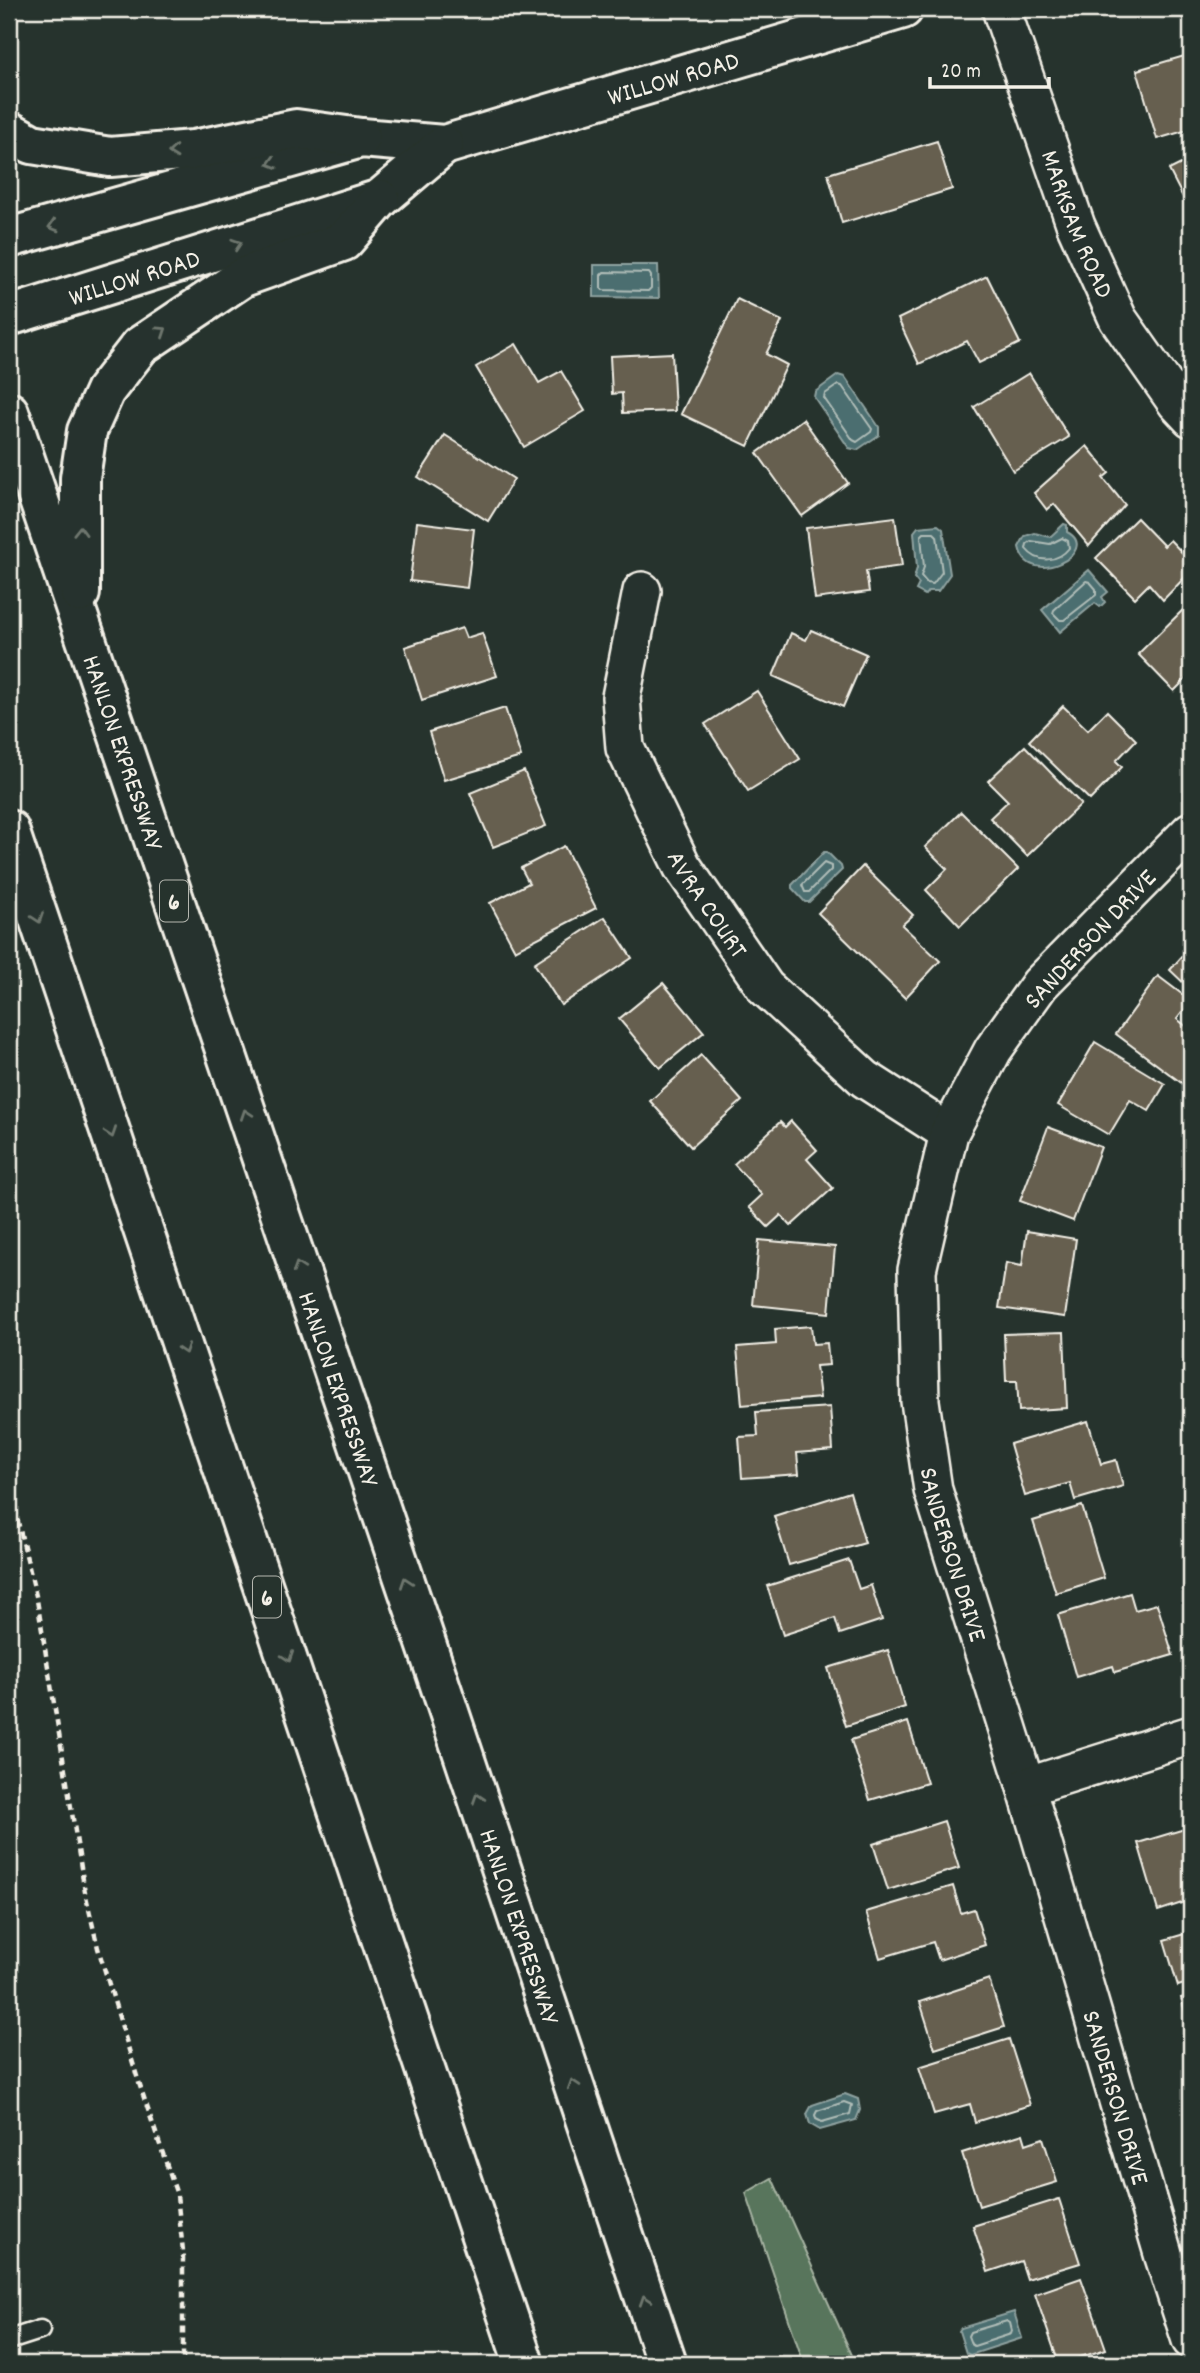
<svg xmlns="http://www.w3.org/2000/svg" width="1200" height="2373" font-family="Dekko,sans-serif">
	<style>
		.green { fill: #58755c; stroke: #a6b3a2; stroke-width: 2 }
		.water { fill: #4b6e70; stroke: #8fa2a0; stroke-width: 2 }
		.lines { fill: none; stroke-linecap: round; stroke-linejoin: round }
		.shore { stroke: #b0bdb8; stroke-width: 2 }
		.building { fill: #665f4f; stroke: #f4f1e8; stroke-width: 2 }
		.service-casing { stroke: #f4f1e8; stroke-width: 23 }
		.minor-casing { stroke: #f4f1e8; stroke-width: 42 }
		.secondary-casing { stroke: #f4f1e8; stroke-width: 44 }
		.trunk-casing { stroke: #f4f1e8; stroke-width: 44 }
		.path { stroke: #f4f1e8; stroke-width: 4.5; stroke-dasharray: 7 5; stroke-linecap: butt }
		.service { stroke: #26332d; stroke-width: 18 }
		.minor { stroke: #26332d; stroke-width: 37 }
		.secondary { stroke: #26332d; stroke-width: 38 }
		.trunk { stroke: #26332d; stroke-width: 38 }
		.oneway { stroke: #6e766e }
		.labels { text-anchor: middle; stroke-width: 5; stroke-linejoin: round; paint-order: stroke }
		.shield { fill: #26332d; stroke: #b6b8b0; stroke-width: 2 }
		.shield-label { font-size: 24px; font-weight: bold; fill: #f4f1e8 }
		.street-label { font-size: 26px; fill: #f4f1e8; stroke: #26332d }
	</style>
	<rect width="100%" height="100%" fill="#26332d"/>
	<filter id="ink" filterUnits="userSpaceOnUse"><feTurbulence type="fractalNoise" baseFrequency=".0143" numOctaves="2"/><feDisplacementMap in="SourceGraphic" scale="14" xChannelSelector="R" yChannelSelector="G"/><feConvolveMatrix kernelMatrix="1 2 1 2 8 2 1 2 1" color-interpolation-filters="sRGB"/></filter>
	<g filter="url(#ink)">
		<polygon class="green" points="772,2178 856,2364 804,2364 746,2193"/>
		<g class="water">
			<polygon points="594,265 658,265 659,298 594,297"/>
			<polygon points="838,375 845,377 879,427 879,435 857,450 849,448 814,397 815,392"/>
			<path d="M 1064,524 L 1067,525 L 1067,532 C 1103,551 1028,591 1019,547 L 1025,536 L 1035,533 L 1050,537 Z"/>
			<polygon points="938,525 943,529 950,574 938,591 928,591 925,595 916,590 919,584 914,578 917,568 914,532 918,527"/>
			<polygon points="1089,570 1108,592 1102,597 1105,602 1100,607 1095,603 1060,632 1042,610"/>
			<polygon points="824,852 827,852 841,866 842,870 809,902 805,902 792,888 792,885"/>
			<polygon points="845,2094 858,2099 860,2110 856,2120 820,2130 810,2124 807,2114 812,2105"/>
			<polygon points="1014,2312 1022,2338 970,2355 966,2353 959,2331 961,2328"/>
		</g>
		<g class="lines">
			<g class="shore">
				<polygon points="604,272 649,273 651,276 651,288 648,291 603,290 601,288 601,275"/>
				<polygon points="838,385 842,386 872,429 871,432 857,442 853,440 824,398 825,394"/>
				<polygon points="924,533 934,533 937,536 942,572 933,584 927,583 921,576 924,567 921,536"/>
				<path d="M 1062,538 L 1068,541 L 1069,548 C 1058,562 1038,564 1026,549 L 1027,544 L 1031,541 L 1050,544 Z"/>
				<polygon points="1086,581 1090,582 1096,589 1096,595 1064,620 1060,620 1053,613 1054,610"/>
				<polygon points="824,863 831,866 831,870 809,892 805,892 802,885"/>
				<polygon points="844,2102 852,2105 850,2114 822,2122 816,2119 815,2115 817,2111"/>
				<polygon points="1007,2321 1010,2323 1012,2331 1011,2334 974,2346 971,2344 968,2336 970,2332"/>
			</g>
		</g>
		<g class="building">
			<polygon points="1191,54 1191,129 1157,139 1137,70"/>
			<polygon points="937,141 952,189 842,223 828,174"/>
			<polygon points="1191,159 1191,213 1169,170"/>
			<polygon points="987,276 1020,343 979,363 967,341 919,364 898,319"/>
			<polygon points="737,299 782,321 766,354 787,365 748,446 681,414"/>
			<polygon points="516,344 539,383 561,371 585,411 524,447 476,367"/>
			<polygon points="672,353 675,411 623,413 622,393 612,394 610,356"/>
			<polygon points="1029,373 1069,437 1013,471 974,407"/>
			<polygon points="803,419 848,483 802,516 757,453"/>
			<polygon points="445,435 514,479 488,521 418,477"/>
			<polygon points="1087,446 1109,473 1103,478 1125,505 1089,546 1054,504 1047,510 1034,493"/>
			<polygon points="895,517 902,566 866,571 869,592 815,599 806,528"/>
			<polygon points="1137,518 1164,546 1170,540 1191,562 1191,571 1163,600 1149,584 1135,598 1096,558"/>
			<polygon points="417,522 474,529 467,588 410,581"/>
			<polygon points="1191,602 1191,674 1174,691 1138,654"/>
			<polygon points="462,628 466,638 482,633 497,676 422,700 405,647"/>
			<polygon points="811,630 866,654 843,707 773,676 791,633 806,640"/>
			<polygon points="757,691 800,759 748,791 705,724"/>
			<polygon points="1063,706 1088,730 1107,711 1136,740 1116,761 1122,767 1090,800 1029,741"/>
			<polygon points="505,708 521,757 444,780 429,732"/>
			<polygon points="1025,746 1081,804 1027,856 990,818 1008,801 988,781"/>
			<polygon points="524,771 546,826 493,847 470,793"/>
			<polygon points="961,812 1018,869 960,926 926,890 947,869 925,847"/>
			<polygon points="564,846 596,908 515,950 490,903 529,883 521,868"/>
			<polygon points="863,866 913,915 902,925 940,961 905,998 818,913"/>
			<polygon points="605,917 632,958 561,1005 534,963"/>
			<polygon points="1191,946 1191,990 1170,970"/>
			<polygon points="1158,976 1191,1001 1177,1019 1191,1030 1191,1081 1187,1087 1116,1034"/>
			<polygon points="663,983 704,1032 660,1068 619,1019"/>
			<polygon points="1095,1042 1165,1084 1149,1111 1130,1100 1109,1135 1058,1105"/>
			<polygon points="701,1055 742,1101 691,1147 650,1101"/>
			<polygon points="791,1121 817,1150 807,1159 833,1188 791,1226 781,1215 768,1227 749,1207 762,1195 734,1164 780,1122 785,1127"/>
			<polygon points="1048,1127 1101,1147 1073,1221 1020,1201"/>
			<polygon points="1027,1231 1076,1239 1065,1317 999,1308 1006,1263 1022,1266"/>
			<polygon points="759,1240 835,1247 829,1313 753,1305"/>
			<polygon points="811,1326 813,1344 827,1343 829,1365 816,1366 820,1398 742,1405 737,1347 776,1344 775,1329"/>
			<polygon points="1064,1332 1067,1408 1019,1411 1017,1381 1006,1381 1004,1334"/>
			<polygon points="830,1407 833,1450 797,1453 799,1474 742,1478 739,1437 758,1436 756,1412"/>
			<polygon points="1088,1421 1101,1464 1116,1460 1123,1486 1075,1500 1070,1483 1025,1496 1010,1444"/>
			<polygon points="850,1492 865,1543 789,1565 774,1516"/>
			<polygon points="1082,1506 1104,1578 1056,1593 1033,1521"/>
			<polygon points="849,1560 859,1589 871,1585 882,1620 840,1634 835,1618 783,1635 767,1586"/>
			<polygon points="1130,1593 1135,1610 1157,1604 1173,1655 1115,1672 1113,1666 1076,1677 1058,1615"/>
			<polygon points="888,1650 905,1707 846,1726 828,1668"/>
			<polygon points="908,1722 927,1783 870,1800 851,1740"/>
			<polygon points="944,1821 959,1868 888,1890 873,1844"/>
			<polygon points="1191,1827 1191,1900 1158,1911 1138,1843"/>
			<polygon points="953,1886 961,1913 974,1909 985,1945 939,1960 933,1942 880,1958 866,1912"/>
			<polygon points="1191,1932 1191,1982 1178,1986 1164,1940"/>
			<polygon points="989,1979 1004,2027 935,2049 920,2002"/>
			<polygon points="1191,1995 1191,2031 1181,1998"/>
			<polygon points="1009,2039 1030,2105 975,2122 970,2104 934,2114 919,2067"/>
			<polygon points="1023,2134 1026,2144 1043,2138 1057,2182 979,2206 962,2153"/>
			<polygon points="1059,2199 1080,2263 1027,2279 1021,2261 988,2272 973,2226"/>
			<polygon points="1081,2278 1106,2349 1059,2364 1035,2294"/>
		</g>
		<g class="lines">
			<g class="service-casing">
				<polyline id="service" points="9,2340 40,2330"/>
			</g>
			<g class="minor-casing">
				<g id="minor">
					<path id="s1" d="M 1001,9 L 1076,226 L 1118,319 L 1177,403 L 1191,418"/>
					<path id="s2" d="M 642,591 L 621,697 L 625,748 L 682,866 L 765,987 L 865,1079 L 949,1133"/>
					<path id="s3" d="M 1191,831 L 1040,984 L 993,1050 L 949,1133 L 917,1270 L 920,1401 L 933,1490 L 1026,1787 L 1164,2257 L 1191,2340"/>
					<polyline points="1026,1787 1191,1735"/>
				</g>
			</g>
			<g class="secondary-casing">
				<g id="secondary">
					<path id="s4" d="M 9,238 L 361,138 L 444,145 L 903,9"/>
					<path id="s5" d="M 9,316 L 380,199 L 444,145"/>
				</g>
			</g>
			<g class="trunk-casing">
				<g id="trunk">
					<polyline points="9,131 32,144 110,157 193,150 296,129 361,138"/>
					<path id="s6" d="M 9,412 L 431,1658 L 667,2364"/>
					<polyline points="80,593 80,478 87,431 105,391 140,346 243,277 344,241 380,199"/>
					<polyline points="9,830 524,2364"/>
				</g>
			</g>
			<polyline class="path" points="9,1485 37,1600 85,1892 98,1948 139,2083 177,2195 183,2251 183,2364"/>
			<use href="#service" class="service"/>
			<use href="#minor" class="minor"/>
			<use href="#secondary" class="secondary"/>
			<use href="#trunk" class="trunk"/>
		</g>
		<defs><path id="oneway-chevron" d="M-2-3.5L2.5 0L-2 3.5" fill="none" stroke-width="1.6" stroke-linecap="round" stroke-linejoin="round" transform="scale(1.75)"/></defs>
		<g class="oneway">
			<use href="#oneway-chevron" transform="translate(173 152) rotate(175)"/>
			<use href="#oneway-chevron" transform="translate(272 163) rotate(164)"/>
			<use href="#oneway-chevron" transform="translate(53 226) rotate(164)"/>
			<use href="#oneway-chevron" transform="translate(237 244) rotate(-18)"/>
			<use href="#oneway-chevron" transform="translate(162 331) rotate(-34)"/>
			<use href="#oneway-chevron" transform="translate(80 531) rotate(-89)"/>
			<use href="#oneway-chevron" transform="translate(38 918) rotate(71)"/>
			<use href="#oneway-chevron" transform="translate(246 1114) rotate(-109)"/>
			<use href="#oneway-chevron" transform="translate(111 1133) rotate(71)"/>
			<use href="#oneway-chevron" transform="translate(298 1267) rotate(-109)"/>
			<use href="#oneway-chevron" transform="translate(184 1349) rotate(71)"/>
			<use href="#oneway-chevron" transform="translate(406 1582) rotate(-109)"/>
			<use href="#oneway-chevron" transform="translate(288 1657) rotate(71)"/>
			<use href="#oneway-chevron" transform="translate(478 1798) rotate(-108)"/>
			<use href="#oneway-chevron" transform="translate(573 2084) rotate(-108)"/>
			<use href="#oneway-chevron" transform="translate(645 2300) rotate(-108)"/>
		</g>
	</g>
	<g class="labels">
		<g class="shield">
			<rect x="160" y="880.5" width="28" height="41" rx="5"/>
			<rect x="253" y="1576.5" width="28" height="41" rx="5"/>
		</g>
		<g class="shield-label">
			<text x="174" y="909">6</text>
			<text x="267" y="1605">6</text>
		</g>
		<g class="street-label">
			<text dy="9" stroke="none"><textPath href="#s4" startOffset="688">WILLOW ROAD</textPath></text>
			<text dy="9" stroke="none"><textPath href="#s1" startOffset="228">MARKSAM ROAD</textPath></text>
			<text dy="9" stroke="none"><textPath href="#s5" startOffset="131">WILLOW ROAD</textPath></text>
			<text dy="9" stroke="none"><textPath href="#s6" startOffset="359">HANLON EXPRESSWAY</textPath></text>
			<text dy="9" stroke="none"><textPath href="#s2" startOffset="336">AVRA COURT</textPath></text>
			<text transform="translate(1089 938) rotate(-47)" y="9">SANDERSON DRIVE</text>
			<text dy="9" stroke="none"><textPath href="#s6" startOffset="1031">HANLON EXPRESSWAY</textPath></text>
			<text dy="9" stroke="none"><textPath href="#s3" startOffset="819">SANDERSON DRIVE</textPath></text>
			<text dy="9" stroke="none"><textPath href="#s6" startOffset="1598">HANLON EXPRESSWAY</textPath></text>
			<text dy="9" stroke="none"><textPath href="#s3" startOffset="1386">SANDERSON DRIVE</textPath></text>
		</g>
	</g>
	<rect width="1200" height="2373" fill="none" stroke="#26332d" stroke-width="35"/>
	<rect x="18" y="18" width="1165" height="2338" fill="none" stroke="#f4f1e8" stroke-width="2.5" filter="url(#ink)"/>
	<path d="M930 77v10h119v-10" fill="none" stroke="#f4f1e8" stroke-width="3.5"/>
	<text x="941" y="77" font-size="21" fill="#f4f1e8" stroke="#26332d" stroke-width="5" paint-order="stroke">20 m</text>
</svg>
